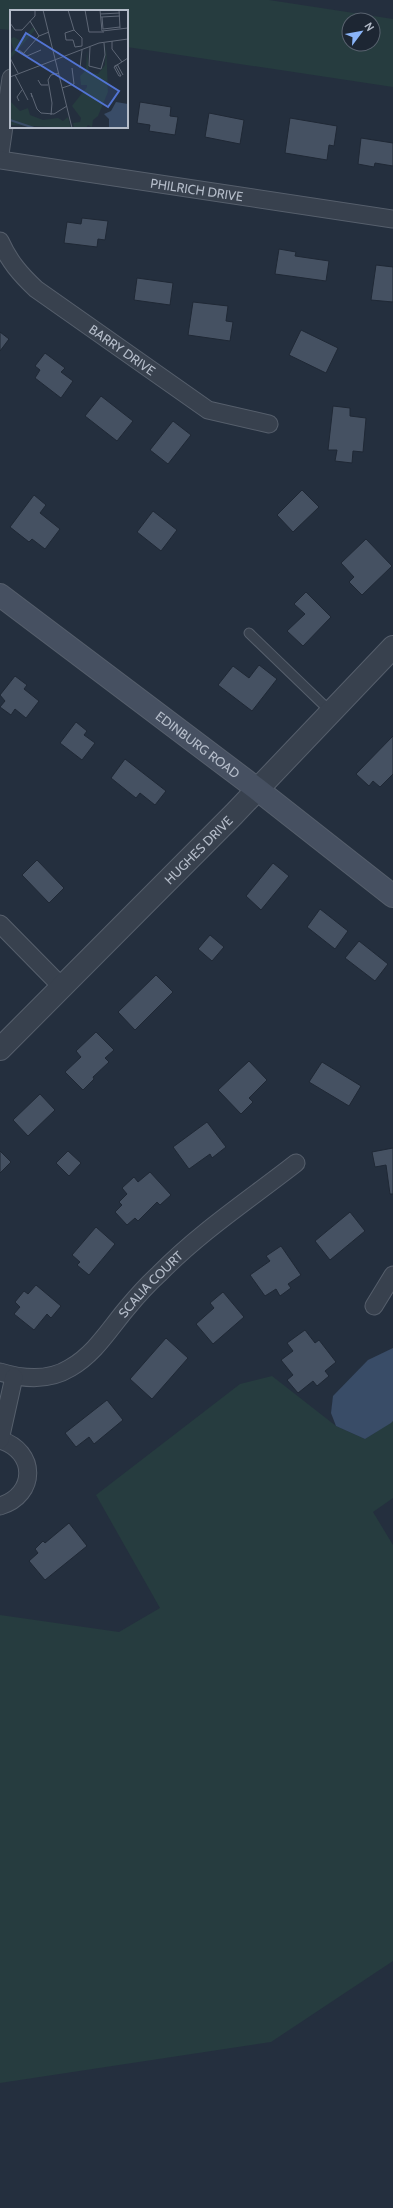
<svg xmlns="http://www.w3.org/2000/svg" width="393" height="2208" font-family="Cabin,sans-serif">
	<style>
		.green { fill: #263c3f; fill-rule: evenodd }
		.water { fill: #394c67 }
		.building { fill: #455162; stroke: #1f2835 }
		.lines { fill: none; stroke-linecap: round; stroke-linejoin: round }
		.service-casing { stroke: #565f6c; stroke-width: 11 }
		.minor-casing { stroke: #565f6c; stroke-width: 19 }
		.tertiary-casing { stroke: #565f6c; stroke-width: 24 }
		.secondary-casing { stroke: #565f6c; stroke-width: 24 }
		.service { stroke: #38414e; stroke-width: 9 }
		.minor { stroke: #38414e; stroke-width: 17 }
		.tertiary { stroke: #38414e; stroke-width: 22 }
		.secondary { stroke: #465061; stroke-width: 22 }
		.labels { text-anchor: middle; stroke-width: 3; stroke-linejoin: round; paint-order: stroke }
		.street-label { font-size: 13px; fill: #b4bcc9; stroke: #1d2633 }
		.inset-river { fill: none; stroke: #394c67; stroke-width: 2 }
		.inset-road { fill: none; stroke: #5e6776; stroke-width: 1 }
		.view { fill: #5274d3; fill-opacity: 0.15; stroke: #5274d3; stroke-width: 2 }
		.inset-edge { fill: none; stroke: #b4bcc9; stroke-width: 2 }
	</style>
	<rect width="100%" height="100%" fill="#242f3e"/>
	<g class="green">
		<path d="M 0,0 L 269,0 L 393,19 L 393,87 L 127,47 L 127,11 L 11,11 L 11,30 L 0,29 ZM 349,20 L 373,20 L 373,44 L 349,44 Z"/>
		<polygon points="272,1376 336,1426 365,1439 393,1421 393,1498 373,1512 393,1545 393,1961 271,2042 0,2083 0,1615 119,1632 160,1608 96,1495 240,1384"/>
	</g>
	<polygon class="water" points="393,1348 393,1421 391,1423 365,1439 336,1426 331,1413 333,1396 368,1360"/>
	<g class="building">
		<polygon points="140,102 171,107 170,116 178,117 175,135 149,131 150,125 137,123"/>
		<polygon points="209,113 244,120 240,144 205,137"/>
		<polygon points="290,118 337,126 334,146 329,145 327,160 285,153"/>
		<polygon points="361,138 393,143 393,166 375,163 374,167 358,164"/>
		<polygon points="82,218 108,221 105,240 98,239 97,247 64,243 67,222 81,224"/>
		<polygon points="279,249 296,252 295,256 329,261 326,281 275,274"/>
		<polygon points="376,265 393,267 393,302 371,300"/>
		<polygon points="137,278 173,283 170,305 134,300"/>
		<polygon points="193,302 228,306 226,321 233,322 230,341 188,335"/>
		<polygon points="301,330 338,348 326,373 289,355"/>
		<polygon points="0,332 9,339 0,351"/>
		<polygon points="45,353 65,368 61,372 73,381 61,398 35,378 40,370 35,366"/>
		<polygon points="101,396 133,421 117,441 85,416"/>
		<polygon points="333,406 350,408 350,416 366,418 363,452 353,451 352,463 335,461 337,450 328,450"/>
		<polygon points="173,421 191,435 168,464 150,450"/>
		<polygon points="302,490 319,507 293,532 277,515"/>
		<polygon points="34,495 46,505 40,513 60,529 45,549 32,539 29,542 10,527"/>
		<polygon points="153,511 177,530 161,551 137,532"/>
		<polygon points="366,539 392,566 362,595 349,582 354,577 341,563"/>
		<polygon points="306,592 331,617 303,646 287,631 305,614 294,604"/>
		<polygon points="259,665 277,679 252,711 218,685 233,666 249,678"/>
		<polygon points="15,676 27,685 24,689 39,701 26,718 15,709 11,715 0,707 5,701 0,695"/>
		<polygon points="76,722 87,731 84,735 95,743 82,760 60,743"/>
		<polygon points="393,736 393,774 380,787 373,781 369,786 356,774"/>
		<polygon points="125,759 166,791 155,805 140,793 136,798 111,778"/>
		<polygon points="37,860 64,888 49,903 22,875"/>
		<polygon points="273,863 289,876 261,910 246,896"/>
		<polygon points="320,909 348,931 335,949 307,927"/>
		<polygon points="210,935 224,947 212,961 198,949"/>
		<polygon points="359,941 388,964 375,981 345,958"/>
		<polygon points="156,975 173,992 135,1030 118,1012"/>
		<polygon points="96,1032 114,1050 105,1058 109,1062 93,1077 94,1079 83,1090 65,1072 81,1057 76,1051"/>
		<polygon points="249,1061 267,1080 249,1098 253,1102 241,1114 218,1090"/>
		<polygon points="322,1062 361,1086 349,1106 309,1082"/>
		<polygon points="40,1094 55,1110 28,1136 13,1120"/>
		<polygon points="207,1122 226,1147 212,1158 210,1154 189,1169 173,1147"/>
		<polygon points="393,1148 393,1194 390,1194 386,1165 375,1167 372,1152"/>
		<polygon points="0,1151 11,1162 0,1173"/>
		<polygon points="68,1151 81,1163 69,1176 56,1163"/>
		<polygon points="150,1172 171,1195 160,1205 157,1202 138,1221 135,1218 127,1225 115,1212 122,1205 119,1202 127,1194 122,1188 134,1177 138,1182"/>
		<polygon points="350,1212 365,1231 330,1260 315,1241"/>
		<polygon points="96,1227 115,1244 89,1275 77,1265 80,1262 72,1255"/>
		<polygon points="281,1246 301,1275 288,1284 291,1288 280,1296 276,1289 265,1296 250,1275 270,1261 266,1256"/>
		<polygon points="36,1285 61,1306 51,1318 47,1314 34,1330 14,1314 20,1307 15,1302 24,1291 28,1294"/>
		<polygon points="223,1292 244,1317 213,1344 196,1324 214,1308 210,1303"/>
		<polygon points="305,1330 315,1343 319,1340 336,1362 325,1371 329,1376 317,1386 313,1381 298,1393 287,1380 293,1375 281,1360 293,1351 287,1343"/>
		<polygon points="166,1338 188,1358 152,1399 130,1379"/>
		<polygon points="107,1400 123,1420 94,1444 89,1437 76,1447 65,1433"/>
		<polygon points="69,1523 87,1546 45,1580 29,1561 38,1553 35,1549 43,1541 45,1543"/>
	</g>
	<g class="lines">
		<g class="service-casing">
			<polyline id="service" points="249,633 331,712"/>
		</g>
		<g class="minor-casing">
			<g id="minor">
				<polyline points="0,154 11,78"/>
				<path id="s1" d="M 0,160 L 393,219"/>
				<path id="s2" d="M 0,241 C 9,261 20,274 36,289 L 208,410 L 269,424"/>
				<polyline points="0,924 62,987"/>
				<polyline points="374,1306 393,1275"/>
				<path id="s3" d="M 0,1372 C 23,1379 49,1381 70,1368 C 95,1354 110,1328 128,1307 C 138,1295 148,1284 159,1274 C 200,1232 250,1199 296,1163"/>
				<path d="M 0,1440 C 37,1451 37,1495 0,1506"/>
				<polyline points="0,1440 14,1377"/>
			</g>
		</g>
		<g class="tertiary-casing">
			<g id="tertiary">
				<path id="s4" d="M 0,1049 L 234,814 L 393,647"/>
			</g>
		</g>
		<g class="secondary-casing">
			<g id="secondary">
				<path id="s5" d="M 0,595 L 257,789 L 393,896"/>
			</g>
		</g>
		<use href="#service" class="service"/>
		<use href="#minor" class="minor"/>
		<use href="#tertiary" class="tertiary"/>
		<use href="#secondary" class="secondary"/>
	</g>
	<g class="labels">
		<g class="street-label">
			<text dy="5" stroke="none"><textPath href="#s1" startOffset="199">PHILRICH DRIVE</textPath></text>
			<text dy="5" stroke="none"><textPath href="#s2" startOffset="166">BARRY DRIVE</textPath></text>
			<text dy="5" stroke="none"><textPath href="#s5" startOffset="248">EDINBURG ROAD</textPath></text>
			<text dy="5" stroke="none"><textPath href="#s4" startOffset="281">HUGHES DRIVE</textPath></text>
			<text dy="5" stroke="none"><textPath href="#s3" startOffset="189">SCALIA COURT</textPath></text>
		</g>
	</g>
	<g transform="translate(10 10)">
		<rect width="118" height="118" fill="#242f3e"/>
		<path d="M 23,17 L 25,20 L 1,48 L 0,44 L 4,40 L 0,29 L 4,27 L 11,31 ZM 96,33 L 98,82 L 88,106 L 83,110 L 82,117 L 78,115 L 76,118 L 64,118 L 63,113 L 70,112 L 71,108 L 62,96 L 77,77 L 77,75 L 71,75 L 70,66 L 76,60 L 77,40 L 79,63 L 88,64 L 95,55 ZM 0,91 L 10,101 L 18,98 L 20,105 L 33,110 L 48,108 L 53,111 L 58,107 L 61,118 L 0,115 Z" fill="#263c3f"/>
		<path d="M 106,92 L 118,94 L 118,118 L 99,118 L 99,109 L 94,104 L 101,101 Z" fill="#394c67"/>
		<path class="inset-river" d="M 0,110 L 24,118"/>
		<path class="inset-road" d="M 33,0 L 62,118M 58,0 L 64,20 L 72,28 L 72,36 L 65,37 L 63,30 L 56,30 L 55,23 L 64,20M 75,0 L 79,22 L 94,22M 90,0 L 92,21 L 118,18M 109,0 L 110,18M 90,4 L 110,3M 91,7 L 110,6M 92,7 L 93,19 L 110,17M 20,11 L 29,26M 0,13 L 5,20 L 12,20 L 25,6 L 25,0M 102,31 L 102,39 L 112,52M 80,37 L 79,56 L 91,59 L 95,45 L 94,33M 9,40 L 17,46 L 31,40M 13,44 L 29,26 L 39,22M 0,48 L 8,63M 107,54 L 113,65M 105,55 L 111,66M 70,58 L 72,40M 5,65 L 18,90M 111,66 L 109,66 L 104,57 L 118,48M 0,67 L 89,33 L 118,29M 28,70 L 31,75 L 38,75M 52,78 L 64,74 L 62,58M 22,87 L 21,83 L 27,99 L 31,103 L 44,104 L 57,96M 9,91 L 7,87 L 12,80M 41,105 L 42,93 L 38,70 L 41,65 L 49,63"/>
		<path class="view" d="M 16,23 L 109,81 L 98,97 L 6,40 Z"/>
		<rect width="118" height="118" class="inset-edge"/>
	</g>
	<g transform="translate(361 32) rotate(58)"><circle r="19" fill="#1d2633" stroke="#59626f"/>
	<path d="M0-3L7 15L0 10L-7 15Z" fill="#8ab4f8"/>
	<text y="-6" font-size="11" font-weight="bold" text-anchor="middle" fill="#b4bcc9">N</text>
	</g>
</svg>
